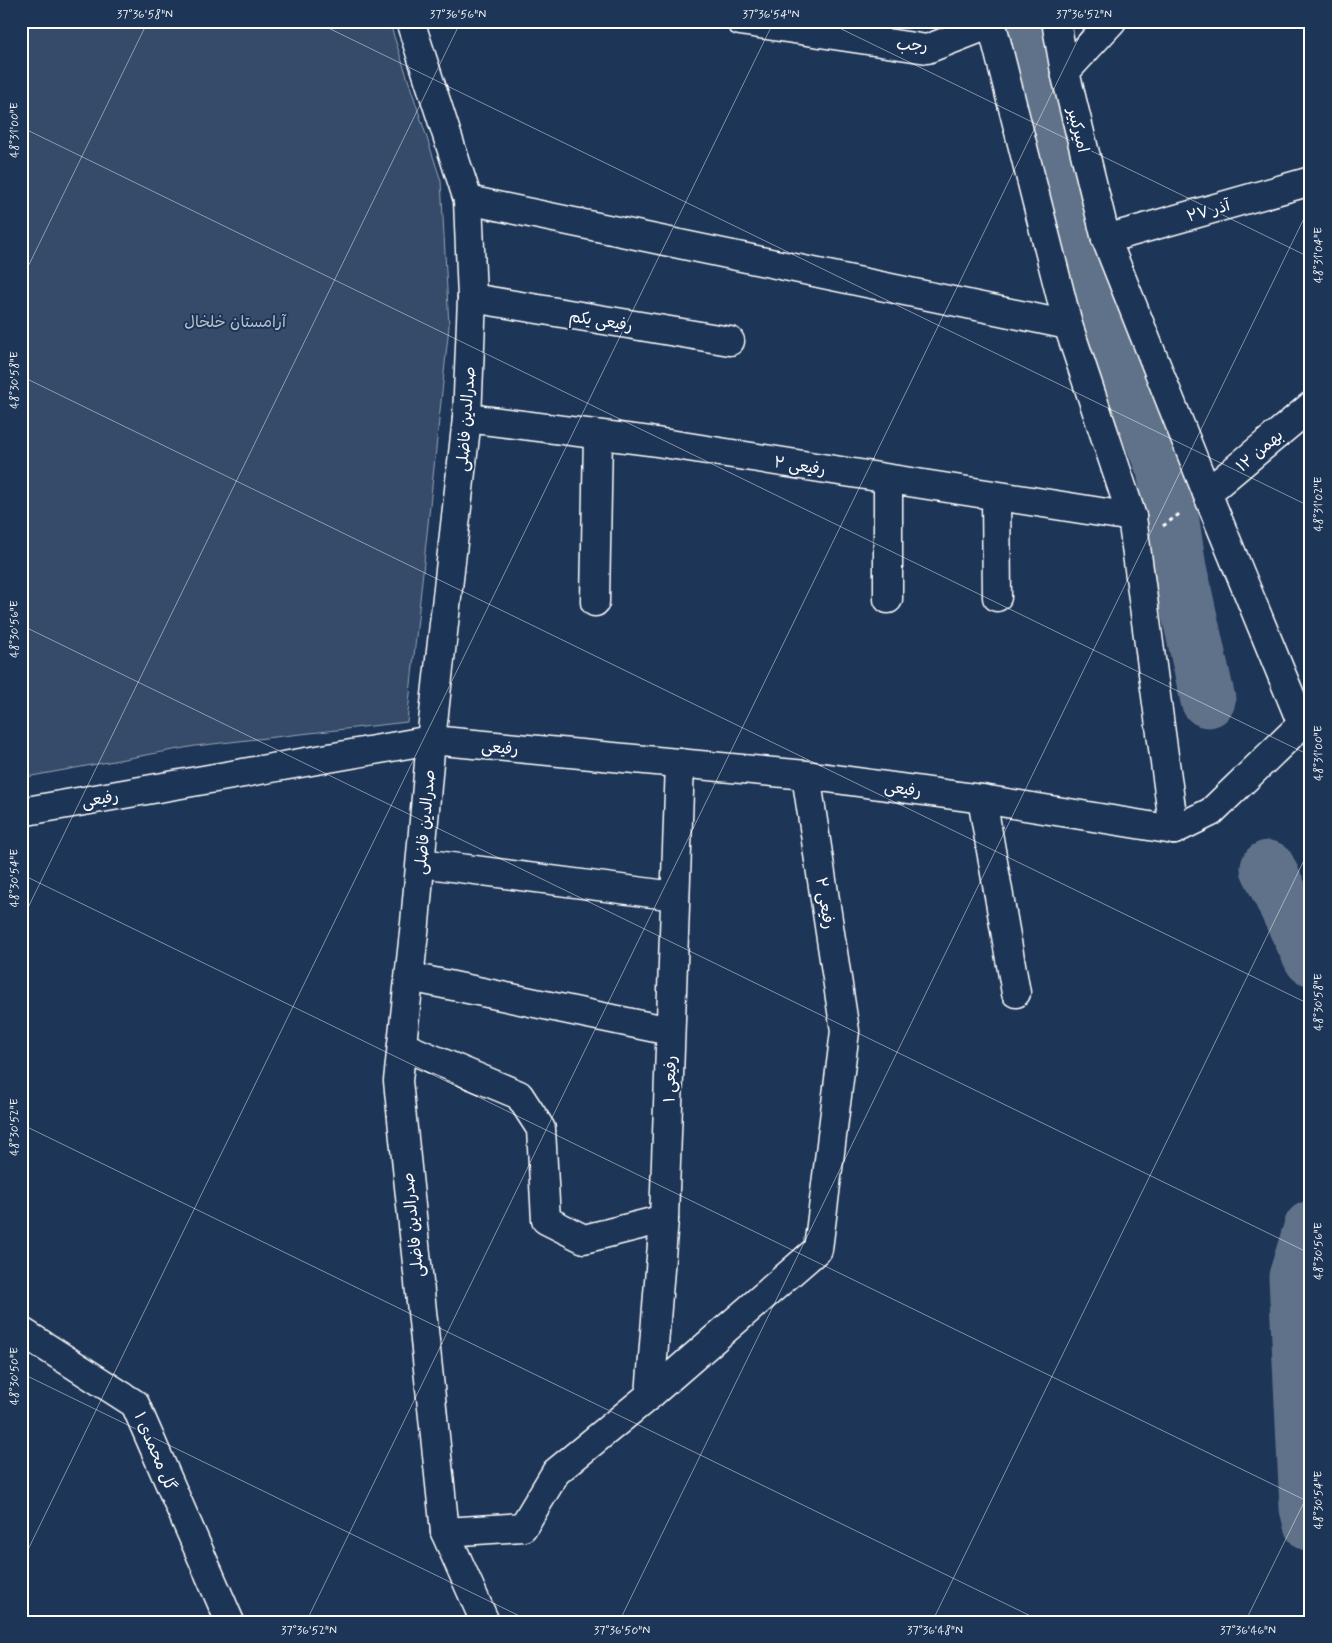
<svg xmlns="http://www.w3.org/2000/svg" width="1332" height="1643" font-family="Mynerve,'Playpen Sans Arabic',sans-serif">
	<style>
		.green { fill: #364b69; stroke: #9aa5b4 }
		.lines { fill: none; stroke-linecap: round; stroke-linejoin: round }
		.river { stroke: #617289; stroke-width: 55 }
		.minor-casing { stroke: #fff; stroke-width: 31 }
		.path { stroke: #fff; stroke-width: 3; stroke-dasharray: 4 4; stroke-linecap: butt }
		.minor { stroke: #1d3557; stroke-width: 28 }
		.ticks { fill: none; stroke: #fff; stroke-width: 1; stroke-opacity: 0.45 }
		.labels { text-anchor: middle; stroke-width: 4; stroke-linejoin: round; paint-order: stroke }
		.street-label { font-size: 16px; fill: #fff; stroke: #1d3557 }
		.park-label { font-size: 16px; fill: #b9c0ca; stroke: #1d3557 }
		.neatline { fill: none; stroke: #fff; stroke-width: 2 }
		.ticks-label { font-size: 12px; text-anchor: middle; fill: #fff }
	</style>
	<rect width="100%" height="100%" fill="#1d3557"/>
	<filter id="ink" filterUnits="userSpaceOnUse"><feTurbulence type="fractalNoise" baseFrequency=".02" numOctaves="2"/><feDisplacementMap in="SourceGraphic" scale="10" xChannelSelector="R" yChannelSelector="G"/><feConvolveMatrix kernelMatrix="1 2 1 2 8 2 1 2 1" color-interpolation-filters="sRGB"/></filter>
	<g filter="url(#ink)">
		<polygon class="green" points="21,21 389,21 441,181 449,326 407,722 195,746 21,778"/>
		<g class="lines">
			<g class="river">
				<polyline points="1027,21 1093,293 1164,469 1179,568 1208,700"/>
				<polyline points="1268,868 1311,958"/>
				<polyline points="1311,1228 1296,1277 1307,1508 1311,1524"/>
			</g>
			<g class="minor-casing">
				<g id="minor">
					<polyline points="410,21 468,200 472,298 467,418 431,740 415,923 398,1081 445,1532 485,1622"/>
					<polyline points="740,21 927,49 991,24"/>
					<polyline points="991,21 1068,325 1132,517 1174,830"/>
					<polyline points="1056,21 1065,72 1106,239 1207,493 1302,724 1211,812 1174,830"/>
					<polyline points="1065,72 1112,21"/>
					<polyline points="468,200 1068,325"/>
					<polyline points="1106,239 1311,181"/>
					<polyline points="472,298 730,341"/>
					<polyline points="467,418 650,441 1132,517"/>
					<polyline points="1207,493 1311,406"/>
					<polyline points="996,496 997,597"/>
					<polyline points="888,599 888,479"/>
					<polyline points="595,602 598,435"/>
					<polyline points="982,799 1016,993"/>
					<polyline points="21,812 431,740 806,775 982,799 1174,830"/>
					<polyline points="421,863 675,896"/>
					<polyline points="410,977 670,1031"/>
					<polyline points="402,1046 519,1095 541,1129 546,1220 584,1239 664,1219"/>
					<polyline points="21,1331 135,1404 230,1622"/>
					<polyline points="650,1395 664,1219 680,763"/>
					<polyline points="445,1532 523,1527 556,1472 650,1395 818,1249 845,1031 806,775"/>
				</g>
			</g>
			<polyline class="path" points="1163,526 1182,512"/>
			<use href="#minor" class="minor"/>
		</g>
	</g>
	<path class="ticks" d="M 314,21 L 1311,507M 825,21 L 1311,258M 21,127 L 1311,756M 21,281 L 148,21M 21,376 L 1311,1005M 21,625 L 1311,1254M 21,874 L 1311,1503M 21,922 L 461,21M 21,1124 L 1043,1622M 21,1373 L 532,1622M 21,1564 L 774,21M 21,1622 L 22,1622M 306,1622 L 1087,21M 619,1622 L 1311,204M 932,1622 L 1311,846M 1245,1622 L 1311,1488"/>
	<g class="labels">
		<g class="street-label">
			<text transform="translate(912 44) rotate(3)" y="6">رجب</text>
			<text transform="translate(1079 130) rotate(76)" y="6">امیرکبیر</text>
			<text transform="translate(1208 210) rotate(-16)" y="6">۲۷ آذر</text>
			<text transform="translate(601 320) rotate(9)" y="6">رفیعی یکم</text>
			<text transform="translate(465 419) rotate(-86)" y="6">صدرالدین فاضلی</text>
			<text transform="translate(1259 450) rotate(-40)" y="6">۱۲ بهمن</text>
			<text transform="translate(800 465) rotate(9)" y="6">رفیعی ۲</text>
			<text transform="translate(500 747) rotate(5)" y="6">رفیعی</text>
			<text transform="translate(903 788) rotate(8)" y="6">رفیعی</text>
			<text transform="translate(100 798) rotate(-10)" y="6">رفیعی</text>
			<text transform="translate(424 822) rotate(-85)" y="6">صدرالدین فاضلی</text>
			<text transform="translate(826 903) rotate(81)" y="6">رفیعی ۲</text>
			<text transform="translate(669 1079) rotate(-88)" y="6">رفیعی ۱</text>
			<text transform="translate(412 1225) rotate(-96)" y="6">صدرالدین فاضلی</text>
			<text transform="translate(156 1451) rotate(67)" y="6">گل محمدی ۱</text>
		</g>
		<g class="park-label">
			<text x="235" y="327">آرامستان خلخال</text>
		</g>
	</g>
	<rect width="1332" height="1643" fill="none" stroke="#1d3557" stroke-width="55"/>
	<rect x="28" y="28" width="1276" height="1588" class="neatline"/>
	<g class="ticks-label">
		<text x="145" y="18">37°36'58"N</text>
		<text x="458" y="18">37°36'56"N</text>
		<text x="771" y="18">37°36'54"N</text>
		<text x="1084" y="18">37°36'52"N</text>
		<text transform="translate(14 130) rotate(-90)" y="4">48°31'00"E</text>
		<text transform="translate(1318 255) rotate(-90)" y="4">48°31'04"E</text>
		<text transform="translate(14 380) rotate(-90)" y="4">48°30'58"E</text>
		<text transform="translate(1318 504) rotate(-90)" y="4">48°31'02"E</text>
		<text transform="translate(14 629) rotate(-90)" y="4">48°30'56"E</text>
		<text transform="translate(1318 753) rotate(-90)" y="4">48°31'00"E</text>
		<text transform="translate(14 878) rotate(-90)" y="4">48°30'54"E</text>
		<text transform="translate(1318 1002) rotate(-90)" y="4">48°30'58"E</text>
		<text transform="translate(14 1127) rotate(-90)" y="4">48°30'52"E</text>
		<text transform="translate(1318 1251) rotate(-90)" y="4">48°30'56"E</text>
		<text transform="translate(14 1376) rotate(-90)" y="4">48°30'50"E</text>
		<text transform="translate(1318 1500) rotate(-90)" y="4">48°30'54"E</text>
		<text x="309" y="1634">37°36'52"N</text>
		<text x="622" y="1634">37°36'50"N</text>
		<text x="935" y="1634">37°36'48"N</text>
		<text x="1248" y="1634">37°36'46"N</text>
	</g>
</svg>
